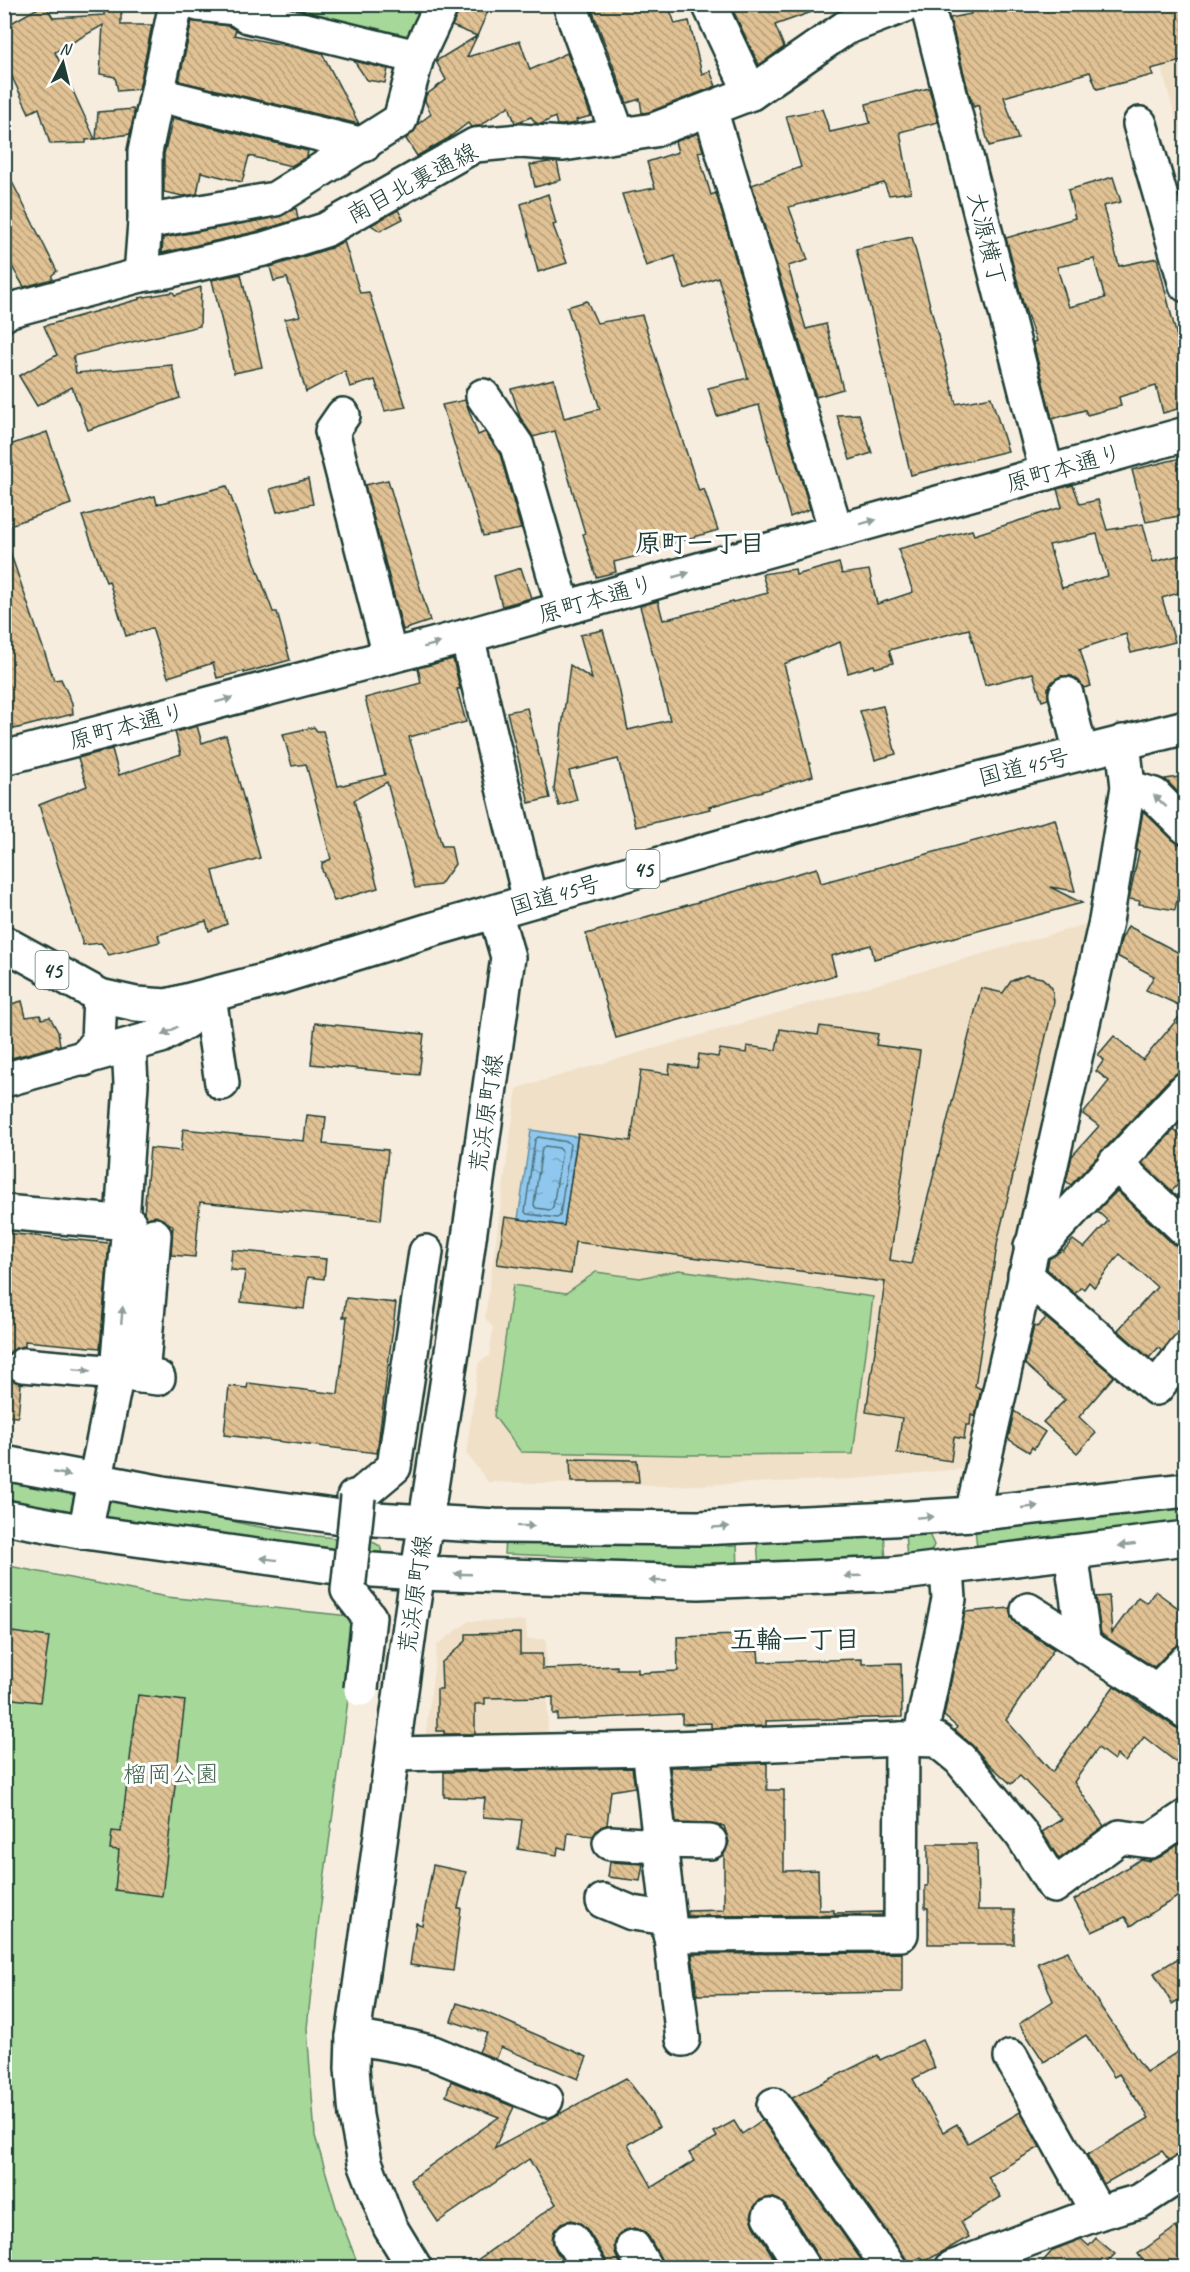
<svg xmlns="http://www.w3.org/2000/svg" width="1190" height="2272" font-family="Caveat,'Klee One',sans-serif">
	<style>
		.built { fill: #f0e0c8 }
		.green { fill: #a6d899; stroke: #628a66; stroke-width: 1.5 }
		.water { fill: url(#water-ripples); stroke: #6390a4; stroke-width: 1.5 }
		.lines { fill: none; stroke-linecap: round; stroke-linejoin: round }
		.shore { stroke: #4c747e; stroke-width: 1.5 }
		.building { fill: url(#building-back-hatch); stroke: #1f3d34; stroke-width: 1.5; fill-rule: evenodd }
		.minor-casing { stroke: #1f3d34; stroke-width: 38 }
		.major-casing { stroke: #1f3d34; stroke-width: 38 }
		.highway-casing { stroke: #1f3d34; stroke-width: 38 }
		.minor { stroke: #fff; stroke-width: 33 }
		.major { stroke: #fff; stroke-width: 33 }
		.highway { stroke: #fff; stroke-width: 33 }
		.minor-bridge-casing { stroke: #1f3d34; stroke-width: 38; stroke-linecap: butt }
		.minor-bridge { stroke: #fff; stroke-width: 33 }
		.oneway { fill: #8f9e9a }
		.labels { text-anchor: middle; stroke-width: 6; stroke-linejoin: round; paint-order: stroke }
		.shield { fill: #fff; stroke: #627771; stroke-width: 1.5 }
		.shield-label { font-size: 22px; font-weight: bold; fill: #1f3d34 }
		.street-label { font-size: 24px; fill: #1f3d34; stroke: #fff }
		.park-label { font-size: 24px; fill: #41644d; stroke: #fff }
		.neighbourhood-label { font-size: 26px; font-weight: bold; fill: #1f3d34; stroke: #fff }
	</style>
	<defs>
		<pattern id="water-ripples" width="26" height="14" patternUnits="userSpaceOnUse" patternTransform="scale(1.5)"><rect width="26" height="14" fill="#90c7ee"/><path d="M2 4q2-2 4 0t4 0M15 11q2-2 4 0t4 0" fill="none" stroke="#75a3c2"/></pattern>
		<pattern id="building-back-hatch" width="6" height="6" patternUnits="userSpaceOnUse" patternTransform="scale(1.5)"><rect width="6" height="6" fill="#e1c294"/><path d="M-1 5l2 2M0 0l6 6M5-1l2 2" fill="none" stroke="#b69f7a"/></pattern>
	</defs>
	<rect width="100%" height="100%" fill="#f6eddf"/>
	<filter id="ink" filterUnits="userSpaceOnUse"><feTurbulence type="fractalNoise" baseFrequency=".0167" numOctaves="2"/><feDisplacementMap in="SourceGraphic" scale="12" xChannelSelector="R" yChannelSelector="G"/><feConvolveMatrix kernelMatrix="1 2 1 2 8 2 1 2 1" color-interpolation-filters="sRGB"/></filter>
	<g filter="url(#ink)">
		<g class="built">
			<polygon points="1144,5 1185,5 1185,152"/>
			<polygon points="1093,922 973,1468 854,1479 671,1486 488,1482 466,1453 479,1362 489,1356 493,1328 485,1318 517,1088"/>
			<polygon points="469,1621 526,1621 527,1639 546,1639 548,1743 424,1747 437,1645"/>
		</g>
		<g class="green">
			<polygon points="253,5 428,5 404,41"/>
			<polygon points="679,1270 873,1297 853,1454 683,1455 521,1452 494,1416 513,1285 566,1293 596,1272 640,1278"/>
			<polygon points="4,1477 70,1489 78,1495 73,1515 5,1505"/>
			<polygon points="106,1497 170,1507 249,1525 307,1535 373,1542 380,1546 382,1552 380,1556 104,1522"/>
			<polygon points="1185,1505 1185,1523 977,1548 975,1529"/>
			<polygon points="884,1532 886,1561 759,1569 757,1540"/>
			<polygon points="905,1532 929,1534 934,1545 930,1554 907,1560"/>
			<polygon points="505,1538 737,1541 738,1571 678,1572 578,1557 504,1554"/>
			<polygon points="4,1565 167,1597 359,1617 318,1926 307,2028 315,2136 337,2210 359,2267 5,2267"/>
		</g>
		<polygon class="water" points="531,1130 577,1137 564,1226 518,1219"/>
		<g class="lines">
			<g class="shore">
				<polygon points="538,1137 568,1142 570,1144 560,1216 557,1218 527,1214 525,1212 535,1140"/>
				<polygon points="545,1146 559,1148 562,1151 553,1207 550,1210 536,1208 534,1205 542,1148"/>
			</g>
		</g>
		<g class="building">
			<polygon points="45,4 53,18 104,15 104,4 121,4 121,14 123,14 121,15 121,25 152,25 139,89 118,91 115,77 100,74 103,25 55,52 95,139 86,140 86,143 50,144 39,108 29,113 12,77 4,81 4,27"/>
			<polygon points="462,4 491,4 477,36 452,26"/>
			<polygon points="590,4 668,4 675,24 689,21 702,74 710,71 716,86 649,112 642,113 640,99 627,103"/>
			<polygon points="730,4 825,4 826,7 775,25 784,47 759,65"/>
			<polygon points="968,4 1185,4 1185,60 1151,69 1153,75 1097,89 1090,72 1004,97 1018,139 989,146 978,105 974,107 968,90 950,18 971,14"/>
			<polygon points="192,21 228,26 236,30 234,35 322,53 359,124 179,81"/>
			<polygon points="477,36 467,57 520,41 530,70 567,53 591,116 576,120 577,123 562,125 557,125 555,117 541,124 536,123 531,117 515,123 509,106 479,126 471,127 468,123 447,139 417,156 406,139 418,124 431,114 425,101 426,95 446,80 436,61"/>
			<polygon points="354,61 388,69 385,83 367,80"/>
			<polygon points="929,88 938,122 900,132 911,192 889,195 884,183 789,207 808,260 788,266 798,302 806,329 826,324 843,389 816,397 752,185 801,167 786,116 822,109 830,132 870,123 866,104"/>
			<polygon points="133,109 134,115 130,134 96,139 98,112"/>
			<polygon points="173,118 308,151 307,157 291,166 249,156 242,182 201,172 197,194 183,196 164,192 164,154"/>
			<polygon points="698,133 703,151 698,152 711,195 716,193 810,509 790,517 759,405 717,416 708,388 748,378 718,277 685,289 675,256 646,266 622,194 655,188 647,162 678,152 675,142"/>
			<polygon points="549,162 557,162 561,180 535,187 530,165"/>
			<polygon points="4,166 57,271 52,275 52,279 24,287 10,263 4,267"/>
			<path d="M 1113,177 L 1121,202 L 1103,206 L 1119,266 L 1157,258 L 1185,369 L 1185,407 L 1163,413 L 1156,386 L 1119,397 L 1121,406 L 1087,415 L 1085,410 L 1052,419 L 1033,342 L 1036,341 L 1023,303 L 1006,238 L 1075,218 L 1068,190 ZM 1094,259 L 1105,298 L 1069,307 L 1057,267 Z"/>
			<polygon points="548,194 556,224 553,225 567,263 538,272 521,204"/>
			<polygon points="296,208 298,219 259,231 162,253 163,238 278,217"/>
			<polygon points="398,210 403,219 380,231 371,225"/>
			<polygon points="912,237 956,404 991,397 1008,451 911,475 856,249"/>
			<polygon points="344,241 360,293 369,292 406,407 385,411 375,380 350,387 345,371 306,392 285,319 300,316 287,278 274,281 270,267 331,248"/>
			<polygon points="241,274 262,367 234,373 212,280"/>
			<polygon points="201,287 200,326 73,356 76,373 172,365 180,398 88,430 72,387 37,406 19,376 57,355 44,326 140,299 139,298 173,292 175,295"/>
			<polygon points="587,301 597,323 642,315 699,491 704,489 718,530 664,546 665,549 614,562 616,572 596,577 583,534 585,533 555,431 533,437 520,417 511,389 554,379 564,418 600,409 567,307"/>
			<polygon points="465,400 478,435 485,432 500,454 521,529 483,536 442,405"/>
			<polygon points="859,414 872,453 850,460 837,415"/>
			<polygon points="47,432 71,504 4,527 4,464 13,463 7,446"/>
			<polygon points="1185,457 1185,515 1146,522 1132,470"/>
			<polygon points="308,479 313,504 277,512 270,489"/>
			<polygon points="388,480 430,621 403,630 365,485"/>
			<path d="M 1073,485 L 1080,504 L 1098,500 L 1107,530 L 1143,524 L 1153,562 L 1185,554 L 1185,591 L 1162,598 L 1175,642 L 1131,653 L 1126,634 L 1080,649 L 1091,686 L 1084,688 L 1079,681 L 1072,676 L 1061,676 L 1053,681 L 1048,688 L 1048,699 L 1042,701 L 1033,673 L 985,685 L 969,629 L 889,650 L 893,663 L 875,668 L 874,665 L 848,673 L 840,642 L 784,664 L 813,776 L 709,807 L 710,809 L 636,827 L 618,759 L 569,771 L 577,800 L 559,806 L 554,789 L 570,665 L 592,679 L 580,635 L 603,630 L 618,683 L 628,730 L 670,720 L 640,606 L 658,601 L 663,620 L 768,593 L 762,574 L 795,569 L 796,575 L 839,563 L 842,574 L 869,570 L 877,604 L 913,592 L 898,549 L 972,530 L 974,535 L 1062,507 L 1057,489 ZM 1097,534 L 1108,576 L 1062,588 L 1049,545 Z"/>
			<polygon points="227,486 273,612 277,612 290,660 244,673 244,671 217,678 213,663 168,677 152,628 126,636 109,581 106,582 82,516 155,496 157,504"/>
			<polygon points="4,546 8,546 54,680 61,679 72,703 73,714 14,729 4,703"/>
			<polygon points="521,568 531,598 502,606 494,576"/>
			<polygon points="453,659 460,689 457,689 466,722 409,737 442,846 451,846 455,864 440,885 415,888 387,782 354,800 378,888 334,901 322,870 322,863 331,859 306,764 292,766 283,734 314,727 317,731 323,731 338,786 385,775 365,698 421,683 418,668"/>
			<polygon points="883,706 896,754 875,760 860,711"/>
			<polygon points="527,708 550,798 529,803 507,712"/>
			<polygon points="197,726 202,743 226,735 260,858 213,871 227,924 209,931 206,921 158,935 160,942 109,955 101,943 83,945 39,805 87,786 78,758 112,749 119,775 181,754 175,732"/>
			<polygon points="1185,776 1185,800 1165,779"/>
			<polygon points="1143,811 1173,840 1185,845 1185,871 1183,871 1175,910 1139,904 1140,901 1129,899 1139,851 1136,851"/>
			<polygon points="1055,819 1075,891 1050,887 1082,903 874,959 871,945 831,956 836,975 616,1038 586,934 817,868 821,883"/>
			<polygon points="1128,926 1185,956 1185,1008 1146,990 1154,976 1117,956 1121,940"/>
			<polygon points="1026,975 1042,978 1048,983 1052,988 1054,1002 998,1239 975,1386 981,1389 975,1417 971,1415 970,1425 966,1425 964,1439 954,1437 951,1461 897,1453 902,1418 866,1412 885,1282 575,1242 571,1274 497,1264 505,1217 564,1226 578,1134 631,1141 641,1070 669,1074 670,1064 697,1068 699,1054 718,1057 720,1049 746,1053 747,1046 776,1050 780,1029 818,1035 820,1026 878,1034 876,1045 920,1051 890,1260 911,1264 981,988 1003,993 1011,981"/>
			<polygon points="22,1001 26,1017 40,1015 42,1019 50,1017 58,1032 60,1045 4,1060 4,1006"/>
			<polygon points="1185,1010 1185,1071 1180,1071 1172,1076 1071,1185 1066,1181 1072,1156 1099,1126 1083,1114 1109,1081 1096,1071 1104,1060 1098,1055 1114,1036 1143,1060"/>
			<polygon points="315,1023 424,1034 419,1075 311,1064"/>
			<polygon points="307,1115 326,1117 323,1144 388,1150 381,1220 200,1202 195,1257 171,1255 173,1226 156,1216 147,1218 144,1213 150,1148 181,1151 183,1129 304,1141"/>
			<polygon points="1174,1130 1185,1140 1185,1177 1172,1191 1142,1163"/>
			<polygon points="1117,1191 1173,1244 1185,1248 1185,1332 1179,1333 1162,1351 1158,1348 1149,1358 1118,1330 1157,1287 1120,1254 1094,1287 1089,1282 1084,1289 1081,1287 1075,1294 1047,1269 1049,1259 1062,1250 1063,1251 1073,1240 1084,1248 1108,1221 1097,1211"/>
			<polygon points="4,1233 109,1243 100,1348 25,1341 25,1346 16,1348 8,1354 4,1363"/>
			<polygon points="232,1250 326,1259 324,1279 308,1277 304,1309 241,1302 245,1271 230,1270"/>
			<polygon points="346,1298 396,1303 377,1453 224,1435 229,1386 247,1388 248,1383 338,1394 347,1317 343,1317"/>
			<polygon points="1046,1318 1114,1376 1079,1417 1096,1433 1077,1453 1043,1422 1065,1400 1025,1364 1034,1326 1037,1327"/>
			<polygon points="4,1365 6,1373 12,1380 21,1384 18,1417 4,1416"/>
			<polygon points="1014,1411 1045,1432 1034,1449 1032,1447 1029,1452 1008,1439"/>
			<polygon points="570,1459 637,1460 639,1482 571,1482"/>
			<polygon points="1155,1591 1185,1613 1185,1643 1173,1648 1154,1667 1101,1634 1096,1597 1109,1596 1112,1633 1138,1597 1147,1603"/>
			<polygon points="1010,1608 1011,1618 1018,1626 1054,1649 1006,1720 1052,1772 1114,1686 1175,1727 1185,1731 1185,1769 1144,1737 1125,1762 1117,1755 1114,1760 1098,1748 1074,1782 1104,1826 1059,1859 1042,1832 1062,1819 1020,1776 1011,1784 987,1762 972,1745 955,1730 957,1727 944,1716 965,1612"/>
			<polygon points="4,1631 49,1637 40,1702 4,1698"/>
			<polygon points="520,1633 520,1654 542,1654 542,1669 617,1666 617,1669 638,1669 638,1673 678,1671 677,1637 739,1635 739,1652 758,1651 759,1662 862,1659 862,1664 901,1663 902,1717 766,1721 766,1726 711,1728 711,1723 682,1724 682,1714 557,1720 558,1714 553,1714 553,1697 485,1698 485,1704 475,1704 475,1734 444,1734 444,1731 437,1731 437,1689 442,1689 441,1663 466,1641 466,1634"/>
			<polygon points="138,1695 185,1701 162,1896 115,1890 119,1850 110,1849 112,1831 121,1832"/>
			<polygon points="767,1763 767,1790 784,1790 784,1871 818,1870 819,1910 834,1910 834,1913 882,1912 882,1915 688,1916 688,1911 724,1910 724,1854 729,1842 724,1826 676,1823 670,1767 713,1767 713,1765"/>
			<polygon points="632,1768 635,1787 611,1791 607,1825 601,1827 593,1836 568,1833 566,1849 558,1847 557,1855 518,1849 522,1820 483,1817 485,1798 444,1797 444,1772"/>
			<polygon points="1185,1840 1185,1892 1131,1926 1125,1917 1092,1932 1074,1900 1141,1859 1149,1861 1160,1857"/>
			<polygon points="928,1844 977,1844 978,1910 1014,1910 1014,1944 928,1944 928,1908 925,1908 925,1886 928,1886"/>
			<polygon points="610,1862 643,1864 640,1881 608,1877"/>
			<polygon points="433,1865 466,1872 458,1908 461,1908 453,1971 410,1965 416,1923 422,1925"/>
			<polygon points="1068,1951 1078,1974 1146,2072 1185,2047 1185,2152 1169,2160 1162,2151 1104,2184 1087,2155 1149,2118 1119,2074 1114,2077 1086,2035 1044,2062 1019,2024 1053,2001 1038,1963"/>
			<polygon points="902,1953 902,1992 697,1995 692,1954"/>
			<polygon points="1185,1954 1185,1996 1172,2004 1154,1973"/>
			<polygon points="457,2003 485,2012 587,2057 578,2079 501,2047 496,2059 479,2052 487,2033 451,2021"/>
			<polygon points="922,2040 935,2068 913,2079 943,2132 957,2124 968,2143 1020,2112 1040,2147 988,2177 1001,2197 961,2222 969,2237 924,2262 921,2257 908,2264 905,2257 792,2098 878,2055 880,2060"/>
			<polygon points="626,2078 646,2104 659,2127 628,2144 652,2187 694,2161 689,2153 717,2137 714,2132 734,2121 742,2134 762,2120 867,2268 822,2268 819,2258 786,2206 779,2200 770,2197 760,2200 754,2207 751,2217 754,2226 780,2268 664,2268 661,2259 649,2237 643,2231 634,2228 623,2231 617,2237 614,2246 616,2256 623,2268 608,2268 605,2258 587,2229 580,2223 571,2220 561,2223 554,2231 552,2239 555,2249 567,2268 466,2268 556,2204 529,2159 438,2222 410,2180 499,2117 446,2096 451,2081 514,2107 494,2149"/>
			<polygon points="1176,2227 1185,2241 1185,2262 1178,2268 1148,2268 1138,2254"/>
			<polygon points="1096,2238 1115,2254 1107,2262 1114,2268 1037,2268 1053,2250 1081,2239 1089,2246"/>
		</g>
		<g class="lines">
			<g class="minor-casing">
				<g id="minor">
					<polyline points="198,4 236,8"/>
					<polyline points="236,4 236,8 248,16 417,57 442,4"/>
					<path d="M 570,4 C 584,49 603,91 618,135"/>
					<polyline points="709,4 751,93"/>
					<polyline points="927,4 1047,473"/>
					<polyline points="159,95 364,145"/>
					<polyline points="710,109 836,531"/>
					<polyline points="1140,124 1186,285"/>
					<polyline points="145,222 275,199 400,120 417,57"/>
					<polyline points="141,275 145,222 145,152 176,4"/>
					<polyline points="4,314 7,311 141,275 167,271 264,249 325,230 475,145 520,141 563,144 654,130 751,93 845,28 908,4"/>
					<polyline points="483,396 517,446 564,609"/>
					<polyline points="343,415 332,431 390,656"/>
					<polyline points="467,636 530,901"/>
					<polyline points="1066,694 1081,753"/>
					<polyline points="4,758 467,636 740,558 1186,434"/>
					<polyline points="1128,787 1154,795 1186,827"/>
					<polyline points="209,997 222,1083"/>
					<polyline points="84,1059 98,1042 100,996"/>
					<polyline points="4,1080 161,1036 185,1022 197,999"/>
					<polyline points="1115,1163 1186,1230"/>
					<polyline points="4,1212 129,1223 117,1373 158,1378"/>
					<polyline points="122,1222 131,1084 129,1046"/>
					<polyline points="1031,1246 1045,1240 1186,1089"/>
					<polyline points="1025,1275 1156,1388 1186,1350"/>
					<polyline points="23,1365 117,1373 85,1532"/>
					<polyline points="142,1376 154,1235"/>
					<polyline points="4,1463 163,1493 341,1517 495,1526 699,1528 892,1519 972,1514 1186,1490"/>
					<polyline points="354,1497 358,1497 394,1467 426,1252"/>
					<polyline points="972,1514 1106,921 1128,787 1123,742"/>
					<polyline points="4,1517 85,1532 343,1568 418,1573 699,1582 894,1574 1186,1538"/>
					<polyline points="1071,1552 1084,1646"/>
					<polyline points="1028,1610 1157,1691 1186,1712"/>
					<polyline points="1157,1691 1186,1661"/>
					<polyline points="920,1739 949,1599 947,1569"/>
					<polyline points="649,1749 683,2039"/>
					<polyline points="394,1754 649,1749 902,1739 937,1740 960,1759 1022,1835 1054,1886 1120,1837 1150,1841 1186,1817"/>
					<polyline points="659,1841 710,1842"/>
					<polyline points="610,1843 660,1846"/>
					<polyline points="603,1901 632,1913 668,1918"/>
					<polyline points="670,1935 901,1934 902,1739"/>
					<polyline points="353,2037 409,2047 433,2053 546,2100"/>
					<polyline points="1011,2057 1098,2213"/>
					<polyline points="774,2105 890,2268"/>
					<polyline points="770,2216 803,2268"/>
					<polyline points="571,2239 589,2268"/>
					<polyline points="633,2247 645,2268"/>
					<polyline points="952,2268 1098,2213 1140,2201 1186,2171"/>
				</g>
			</g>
			<g class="major-casing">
				<polyline id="major" points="415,2268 390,2227 365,2162 356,2116 352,2068 353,2037 412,1611 465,1267 508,957 495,912"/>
			</g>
			<g class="highway-casing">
				<polyline id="highway" points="4,943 100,996 136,1004 167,1006 279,977 427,931 800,824 1186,727"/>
			</g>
			<use href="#minor" class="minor"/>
			<use href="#major" class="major"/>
			<use href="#highway" class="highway"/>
			<g class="minor-bridge-casing">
				<polyline id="minor-bridge" points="358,1497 348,1590 369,1617 361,1689"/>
			</g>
			<use href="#minor-bridge" class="minor-bridge"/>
		</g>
		<defs><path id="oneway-solid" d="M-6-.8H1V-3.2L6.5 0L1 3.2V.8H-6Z" transform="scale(1.5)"/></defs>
		<g class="oneway">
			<use href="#oneway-solid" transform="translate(868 522) rotate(-15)"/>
			<use href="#oneway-solid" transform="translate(681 575) rotate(-16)"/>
			<use href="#oneway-solid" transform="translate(432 645) rotate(-15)"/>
			<use href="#oneway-solid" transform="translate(224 700) rotate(-15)"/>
			<use href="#oneway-solid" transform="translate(1160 801) rotate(-137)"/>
			<use href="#oneway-solid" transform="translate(170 1031) rotate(150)"/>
			<use href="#oneway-solid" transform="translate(122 1315) rotate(-85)"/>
			<use href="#oneway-solid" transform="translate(82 1370) rotate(5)"/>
			<use href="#oneway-solid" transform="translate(62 1474) rotate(11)"/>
			<use href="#oneway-solid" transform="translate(1030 1507) rotate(-6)"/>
			<use href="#oneway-solid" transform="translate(925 1517) rotate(-4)"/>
			<use href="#oneway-solid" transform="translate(526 1526)"/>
			<use href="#oneway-solid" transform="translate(721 1527) rotate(-3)"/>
			<use href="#oneway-solid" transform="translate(1127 1545) rotate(173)"/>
			<use href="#oneway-solid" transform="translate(269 1559) rotate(-173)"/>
			<use href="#oneway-solid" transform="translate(463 1574) rotate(-178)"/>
			<use href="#oneway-solid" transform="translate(853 1576) rotate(178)"/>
			<use href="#oneway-solid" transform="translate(658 1581) rotate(-179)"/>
		</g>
	</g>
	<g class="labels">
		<g class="shield">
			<rect x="626.5" y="850" width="33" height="38" rx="4.5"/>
			<rect x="35.5" y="951" width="33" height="38" rx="4.5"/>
		</g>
		<g class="shield-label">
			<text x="643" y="877">45</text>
			<text x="52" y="978">45</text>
		</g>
		<g class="street-label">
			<text transform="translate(412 183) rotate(-28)" y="8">南目北裏通線</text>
			<text transform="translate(987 239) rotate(76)" y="8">大源横丁</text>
			<text transform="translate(1064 468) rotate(-16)" y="8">原町本通り</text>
			<text transform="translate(596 599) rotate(-16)" y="8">原町本通り</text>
			<text transform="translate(127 726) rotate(-15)" y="8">原町本通り</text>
			<text transform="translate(1024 767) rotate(-14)" y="8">国道45号</text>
			<text transform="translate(555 895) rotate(-16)" y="8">国道45号</text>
			<text transform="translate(486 1113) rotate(-82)" y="8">荒浜原町線</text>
			<text transform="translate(415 1594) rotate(-82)" y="8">荒浜原町線</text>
		</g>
		<g class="park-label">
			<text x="171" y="1782">榴岡公園</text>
		</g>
		<g class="neighbourhood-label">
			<text x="700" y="552">原町一丁目</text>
			<text x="795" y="1648">五輪一丁目</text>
		</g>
	</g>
	<rect width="1190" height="2272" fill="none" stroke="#fff" stroke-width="24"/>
	<rect x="12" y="12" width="1166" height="2248" fill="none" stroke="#1f3d34" stroke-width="2" filter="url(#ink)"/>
	<g transform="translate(63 63) rotate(7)" stroke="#ffffff" stroke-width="4.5" paint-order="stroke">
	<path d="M0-4.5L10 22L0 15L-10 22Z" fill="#1f3d34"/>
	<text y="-9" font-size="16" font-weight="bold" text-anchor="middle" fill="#1f3d34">N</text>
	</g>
</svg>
